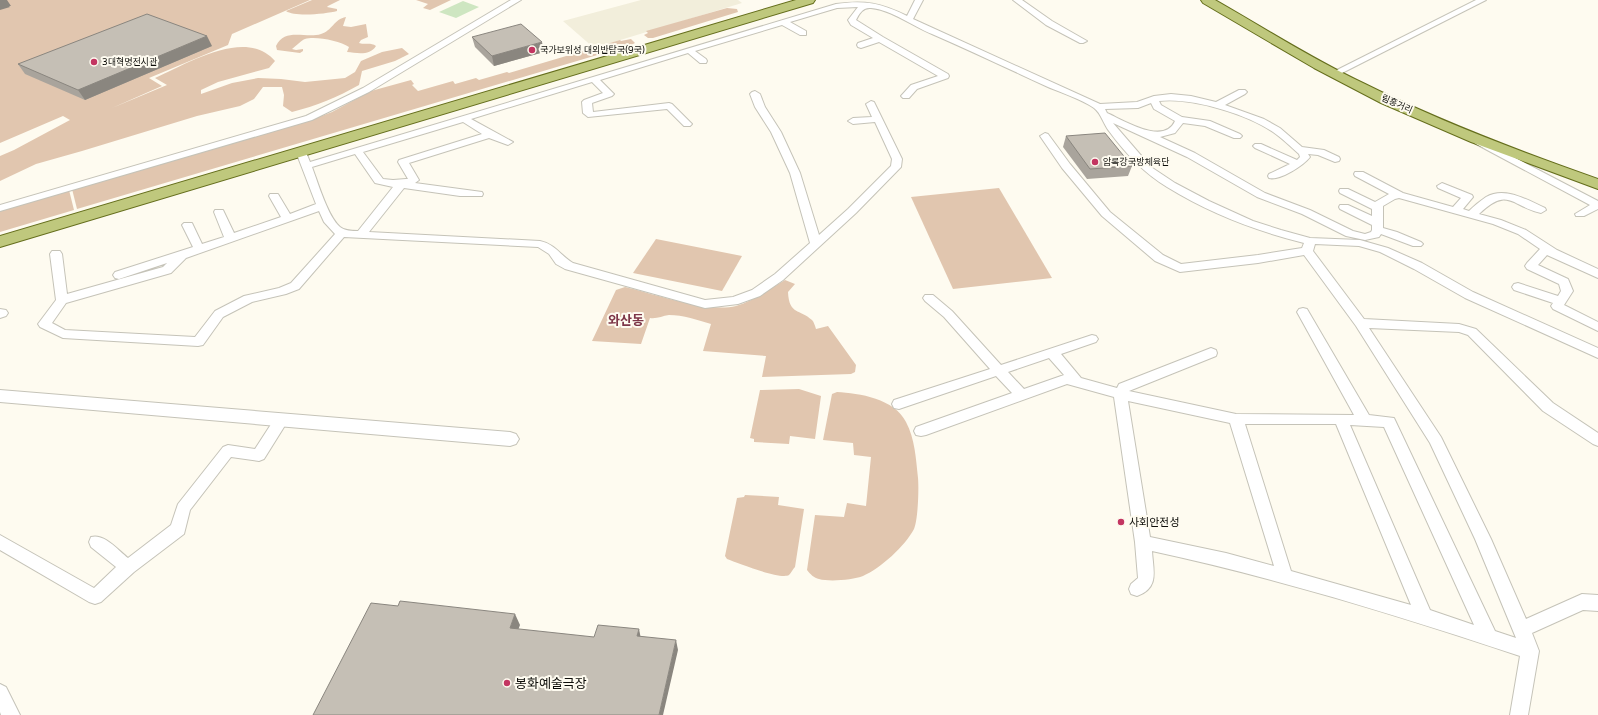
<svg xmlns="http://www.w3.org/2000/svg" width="1598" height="715" font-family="'Varela Round','Noto Sans KR',sans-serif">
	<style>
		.built { fill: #f2eedb }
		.green { fill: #e1c6af }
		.water { fill: #cee6c1 }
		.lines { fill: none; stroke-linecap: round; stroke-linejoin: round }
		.minor-casing { stroke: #c5c3b8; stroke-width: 2 }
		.tertiary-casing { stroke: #c5c3b8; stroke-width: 2 }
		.primary-casing { stroke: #656e1c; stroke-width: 2 }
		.minor { fill: #fff; fill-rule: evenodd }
		.tertiary { fill: #fff; fill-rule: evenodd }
		.primary { fill: #bfc87d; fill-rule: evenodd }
		.wall { fill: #a9a49c }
		.shaded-wall { fill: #8a867f }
		.building { fill: #c5bfb5; stroke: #8a867f }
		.poi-dot { fill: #c33561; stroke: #fefbf0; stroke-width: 1.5 }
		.labels { text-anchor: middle; stroke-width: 4; stroke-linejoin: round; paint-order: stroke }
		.far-poi-label { font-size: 9px; fill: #0d0d09; stroke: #fefbf0; text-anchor: start }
		.far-street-label { font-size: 9px; fill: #0d0d09; stroke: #fefbf0 }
		.poi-label { font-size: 11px; fill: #0d0d09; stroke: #fefbf0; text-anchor: start }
		.quarter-label { font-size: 13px; font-weight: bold; fill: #7d3648; stroke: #fefbf0 }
		.near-poi-label { font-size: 13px; fill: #0d0d09; stroke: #fefbf0; text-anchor: start }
	</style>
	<rect width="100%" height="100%" fill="#fefbf0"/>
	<polygon class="built" points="641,0 738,0 742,3 594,48 563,21"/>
	<g class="green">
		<path d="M 0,0 L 310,0 L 232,34 L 228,45 L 149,78 L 162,86 L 112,108 L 167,85 L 155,78 C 187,64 246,27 275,61 L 269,68 L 218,82 L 201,90 L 201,94 L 232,83 L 258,78 L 281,79 L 305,82 L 345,78 L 355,72 L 361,61 L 382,52 L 402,48 L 409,54 L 395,61 L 362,71 L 359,85 C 338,97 316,106 292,112 L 283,106 L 284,95 L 282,87 L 263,87 L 254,99 L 240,106 L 197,116 L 82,151 L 36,164 L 0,181 L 0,156 L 14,150 L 70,120 L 63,116 L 0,143 Z"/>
		<path d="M 312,0 L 340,0 L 328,6 L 327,7 L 337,9 L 337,11 C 326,14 294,17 286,11 Z"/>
		<polygon points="416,0 451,0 430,10 423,8 428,4"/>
		<polygon points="727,8 737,9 738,12 653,38 648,38 644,35 648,33 646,31"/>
		<path d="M 346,17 L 343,26 L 351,27 L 366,24 L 368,37 L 361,40 L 359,43 C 365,45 371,42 376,46 C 370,56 357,53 347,52 L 349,47 C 340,41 316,36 305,39 C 302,40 296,46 292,49 L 296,50 L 303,49 L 303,51 L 300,53 L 277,50 L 276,46 C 285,27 306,39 321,34 C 332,31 334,19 346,17 Z"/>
		<polygon points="631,39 635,43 631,45 77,209 72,189 311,120 332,112 371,91 411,80 414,84 412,85 418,91 453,81 455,84 476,78 479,80 507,72 509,73 620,40 621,41"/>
		<polygon points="999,188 1052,278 953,289 911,197"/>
		<polygon points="69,190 74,210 0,232 0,210"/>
		<polygon points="656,239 742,256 722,291 633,273"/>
		<path d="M 785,280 L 795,284 L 788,292 C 789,315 800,309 812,320 C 814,322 815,326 816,329 L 828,326 L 856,365 L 855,372 L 851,374 L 762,377 L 766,356 L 703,351 L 711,324 C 698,320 683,315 669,315 C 662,316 657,319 650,318 L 641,344 L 592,341 L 616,290 L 625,287 C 655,294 707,313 736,306 C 754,301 769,289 785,280 Z"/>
		<polygon points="799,389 821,396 815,439 790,436 789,444 754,442 754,439 750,438 760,390"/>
		<path d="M 837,392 C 859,393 895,399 906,422 C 915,439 916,459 918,478 C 919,488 918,520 914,529 C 905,546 881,568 863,576 C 853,580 829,582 819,579 C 814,578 810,574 807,570 L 815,515 L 844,517 L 847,503 L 866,506 L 871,457 L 854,455 L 853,443 L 823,440 L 832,394 Z"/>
		<path d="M 745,495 L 779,497 L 778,505 L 804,509 L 795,567 C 793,569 791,573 789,575 C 780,580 738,563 727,559 L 725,556 L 737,498 L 744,497 Z"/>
	</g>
	<polygon class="water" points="463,1 479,7 456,18 439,12"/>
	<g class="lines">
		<g class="minor-casing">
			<g id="minor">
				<polygon points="511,0 521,0 369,92 312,120 0,211 0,205 306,116 363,88"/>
				<path d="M 915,0 L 923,0 L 913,19 L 1100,104 L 1137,102 L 1154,96 L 1171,94 L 1191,96 L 1216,102 L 1239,90 L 1245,90 L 1247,92 L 1245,94 L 1225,105 L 1264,119 L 1280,128 L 1302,147 L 1324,150 L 1339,157 L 1340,159 L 1339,161 L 1335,162 L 1318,155 L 1308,154 L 1310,157 C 1304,165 1280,181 1269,178 L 1268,176 L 1269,174 L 1290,164 L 1255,148 L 1253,146 L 1255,144 L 1261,144 L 1297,160 L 1300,157 L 1299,154 C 1291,147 1282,138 1273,132 C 1247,114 1191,97 1159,101 L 1161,105 L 1182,117 L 1210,121 L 1240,134 L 1242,136 L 1240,138 L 1234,138 L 1205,126 L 1183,123 L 1175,133 L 1160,137 L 1195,153 L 1265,193 L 1310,210 L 1353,231 L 1365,234 L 1371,232 L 1372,230 L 1372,225 L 1340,209 L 1339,207 L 1340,205 L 1348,205 L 1372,216 L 1372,209 L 1340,193 L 1339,191 L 1340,189 L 1348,189 L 1375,202 L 1389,194 L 1355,176 L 1354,174 L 1355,172 L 1363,172 L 1403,193 L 1453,207 L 1461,198 L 1438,188 L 1437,186 L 1442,183 L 1472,195 L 1473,197 L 1463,209 L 1469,211 C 1474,206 1480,201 1486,197 C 1505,186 1527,200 1545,208 L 1546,210 L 1541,213 C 1511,206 1508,186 1479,214 L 1501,220 L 1526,230 L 1557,250 L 1598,269 L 1598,278 L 1547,255 L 1538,265 L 1568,279 L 1573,291 L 1564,305 L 1598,322 L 1598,331 L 1553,309 L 1551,306 L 1553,303 L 1514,290 L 1512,287 L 1514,284 L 1518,283 L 1558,296 L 1561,291 L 1559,284 L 1527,269 L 1525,266 L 1527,263 L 1540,249 L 1518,234 L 1493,224 L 1399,198 L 1395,199 L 1383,206 L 1383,228 L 1397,232 L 1421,242 L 1423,244 L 1421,246 L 1413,246 L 1381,234 L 1379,237 L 1365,240 L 1346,236 L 1302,214 L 1257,197 L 1187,157 L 1113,123 L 1151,167 L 1175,183 L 1209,201 L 1253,221 L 1281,230 L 1310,238 L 1360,240 L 1388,248 L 1422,263 L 1473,292 L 1598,348 L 1598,358 L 1465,298 L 1414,269 L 1380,252 L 1359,246 L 1315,244 L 1313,251 L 1364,319 L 1459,324 L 1476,329 L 1553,403 L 1598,433 L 1598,446 L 1593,444 L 1543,411 L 1468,335 L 1459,332 L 1369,328 L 1441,437 L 1491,539 L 1526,619 L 1582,594 L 1598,595 L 1598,611 L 1583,610 L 1532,633 L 1539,651 L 1528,715 L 1510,715 L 1520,656 C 1400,616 1277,578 1152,551 C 1153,570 1160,588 1137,596 L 1131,594 L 1129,589 L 1131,584 L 1138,578 L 1135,542 L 1114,397 L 1067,384 L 926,435 L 921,436 L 916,435 L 914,431 L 916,427 L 1012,393 L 996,376 L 899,409 L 894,408 L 892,404 L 894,400 L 990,369 L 944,317 L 925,301 L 923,298 L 925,295 L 933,295 L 952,311 L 1001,365 L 1092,335 L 1096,336 L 1098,339 L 1096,342 L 1061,354 L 1081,378 L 1117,388 L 1119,384 L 1211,348 L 1216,350 L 1217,353 L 1216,356 L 1129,391 L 1236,414 L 1354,415 L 1297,312 L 1299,309 L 1303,308 L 1307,309 L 1369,415 L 1394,418 L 1495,631 L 1516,638 L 1475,539 L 1430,443 L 1356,326 L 1304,255 L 1258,263 L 1180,272 L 1155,261 L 1102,216 L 1062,168 L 1040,136 L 1045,133 L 1048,134 L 1070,164 L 1110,212 L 1163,255 L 1181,264 L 1258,255 L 1302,248 L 1304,243 C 1256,231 1209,213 1167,187 C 1144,173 1125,153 1109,131 C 1104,125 1101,113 1094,108 C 1081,99 1062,93 1048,87 C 1009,69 971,51 932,34 C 912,26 892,10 871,8 C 863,7 859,14 856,20 L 883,37 L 948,74 L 949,76 L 948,78 L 917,89 L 909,98 L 903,98 L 901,96 L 911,85 L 938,76 L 879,42 L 861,48 L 858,47 L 857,45 L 858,43 L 873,38 L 851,25 L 848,20 L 858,7 L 837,8 L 790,22 L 806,31 L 806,35 L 800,35 L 782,25 L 695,51 L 706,59 L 707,61 L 706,63 L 700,63 L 688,53 L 600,80 L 614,94 L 612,96 L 592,103 L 593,112 L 669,103 L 672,104 L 692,124 L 690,126 L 684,126 L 667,109 L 588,117 L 583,113 L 582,102 L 584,100 L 603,93 L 592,82 L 471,119 L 513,142 L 508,145 L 489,138 L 409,163 L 419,180 L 415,183 L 482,192 L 483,194 L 482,196 L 460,196 L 404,188 L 369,232 L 540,241 C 555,244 561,256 573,263 L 705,300 L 733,297 L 752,290 L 775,274 L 810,243 L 790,173 L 771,132 L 755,107 L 750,94 L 752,92 L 755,91 L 760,94 L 765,107 L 781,132 L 800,173 L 819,235 L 848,209 L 891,166 L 892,159 L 875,122 L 853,124 L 848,121 L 853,118 L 872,117 L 866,104 L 871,101 L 874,102 L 902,159 L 901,167 L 856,213 L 783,280 L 760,296 L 738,304 L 705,308 L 565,269 L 556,264 L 549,254 L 538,247 L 344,237 L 299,289 L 286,294 L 252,302 L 223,317 L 203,345 L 198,346 L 63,338 L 40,327 L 38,324 L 56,300 L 50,254 L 52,251 L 60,251 L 62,254 L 67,294 L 163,267 L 167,263 L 119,279 L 115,278 L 113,275 L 115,272 L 193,247 L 182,225 L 184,223 L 192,223 L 202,244 L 224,237 L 214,212 L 215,210 L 223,210 L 234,233 L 281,217 L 269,196 L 270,194 L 278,194 L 290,214 L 316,204 L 296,152 L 297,150 L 305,150 L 310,162 L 836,4 C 865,0 881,3 907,16 ZM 1151,103 L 1154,109 L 1175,121 C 1164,146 1123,120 1107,113 L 1105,109 L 1138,108 ZM 463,122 L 482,134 L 399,160 L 398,162 L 408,179 L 406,179 L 393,180 L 383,179 L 363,152 ZM 355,154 L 375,183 L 393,187 L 358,231 C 352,231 345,231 340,227 C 328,217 318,183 312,167 ZM 319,211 L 324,222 L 335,234 L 291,283 L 279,288 L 244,296 L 215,311 L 195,337 L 65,330 L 52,323 L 66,303 L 171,273 L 186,258 ZM 1049,358 L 1064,375 L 1024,389 L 1008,372 ZM 1128,401 L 1230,423 L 1274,566 L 1226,553 L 1150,537 ZM 1245,424 L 1336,424 L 1411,605 L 1291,571 ZM 1350,425 L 1384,427 L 1474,625 L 1430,610 Z"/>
				<polygon points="1013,0 1022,0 1052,21 1087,41 1083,43 1080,43 1046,25"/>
				<polygon points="1476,0 1486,0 1342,73 1339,74 1335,71"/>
				<polygon points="1479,139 1598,201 1598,209 1584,216 1576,216 1575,214 1590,205 1476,144 1474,142 1476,140"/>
				<polygon points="0,309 6,310 8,313 6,316 0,318"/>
				<path d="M 282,414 L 287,415 L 289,419 L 264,459 L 259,461 L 231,457 L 190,510 L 184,534 L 134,572 L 101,602 L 95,604 L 89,602 L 0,550 L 0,535 L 94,588 L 116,567 L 91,547 L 89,542 L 91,537 C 104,533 118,550 128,558 L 171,525 L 178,504 L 223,447 L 228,445 L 255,449 L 277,415 Z"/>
				<polygon points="0,684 6,687 20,715 1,715 0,712"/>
			</g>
		</g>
		<g class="tertiary-casing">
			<polygon id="tertiary" points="0,390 510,432 516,434 519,439 516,444 510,446 0,402"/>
		</g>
		<g class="primary-casing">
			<g id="primary">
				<polygon points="796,0 815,0 813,3 0,247 0,236"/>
				<path d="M 1201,0 L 1215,0 C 1264,28 1312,59 1363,83 C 1439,121 1518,151 1598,179 L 1598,189 L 1471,142 L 1381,103 L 1314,68 L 1203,3 Z"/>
			</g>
		</g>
		<use href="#minor" class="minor"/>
		<use href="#tertiary" class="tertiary"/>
		<use href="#primary" class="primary"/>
	</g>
	<g class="wall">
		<polygon points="472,37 544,52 494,66 475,47"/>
		<polygon points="212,46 85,100 25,74 18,64"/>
		<polygon points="1066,136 1132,166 1128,176 1087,179 1063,147"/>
	</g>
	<g class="shaded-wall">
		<polygon points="0,0 7,0 11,6 9,6 10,7 0,10"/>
		<polygon points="207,36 212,46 85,100 78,90"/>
		<polygon points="542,42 544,52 494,66 492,56"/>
		<polygon points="515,614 520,625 515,638 510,628"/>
		<polygon points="639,629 641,639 637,636"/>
		<polygon points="676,640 678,650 663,715 659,715"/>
	</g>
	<g class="building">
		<polygon points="147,14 207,36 78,90 18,64"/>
		<polygon points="521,24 542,42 492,56 472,37"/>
		<polygon points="1105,133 1132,166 1090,169 1066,136"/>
		<polygon points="400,601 515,614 510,628 594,637 598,625 639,629 637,636 676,640 659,715 313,715 371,603 398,606"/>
	</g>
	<g class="poi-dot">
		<circle cx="532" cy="50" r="4"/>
		<circle cx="94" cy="62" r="4"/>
		<circle cx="1095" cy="162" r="4"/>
		<circle cx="1121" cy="522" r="4"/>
		<circle cx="507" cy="683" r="4"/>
	</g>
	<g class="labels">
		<g class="far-poi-label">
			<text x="540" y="53">국가보위성 대외반탐국(9국)</text>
			<text x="102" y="65">3대혁명전시관</text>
			<text x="1103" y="165">압록강국방체육단</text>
		</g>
		<g class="far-street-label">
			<text transform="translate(1397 104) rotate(24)" y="3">림흥거리</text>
		</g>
		<g class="poi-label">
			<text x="1129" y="526">사회안전성</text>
		</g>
		<g class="quarter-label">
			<text x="626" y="325">와산동</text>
		</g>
		<g class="near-poi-label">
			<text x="515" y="688">봉화예술극장</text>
		</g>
	</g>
</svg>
